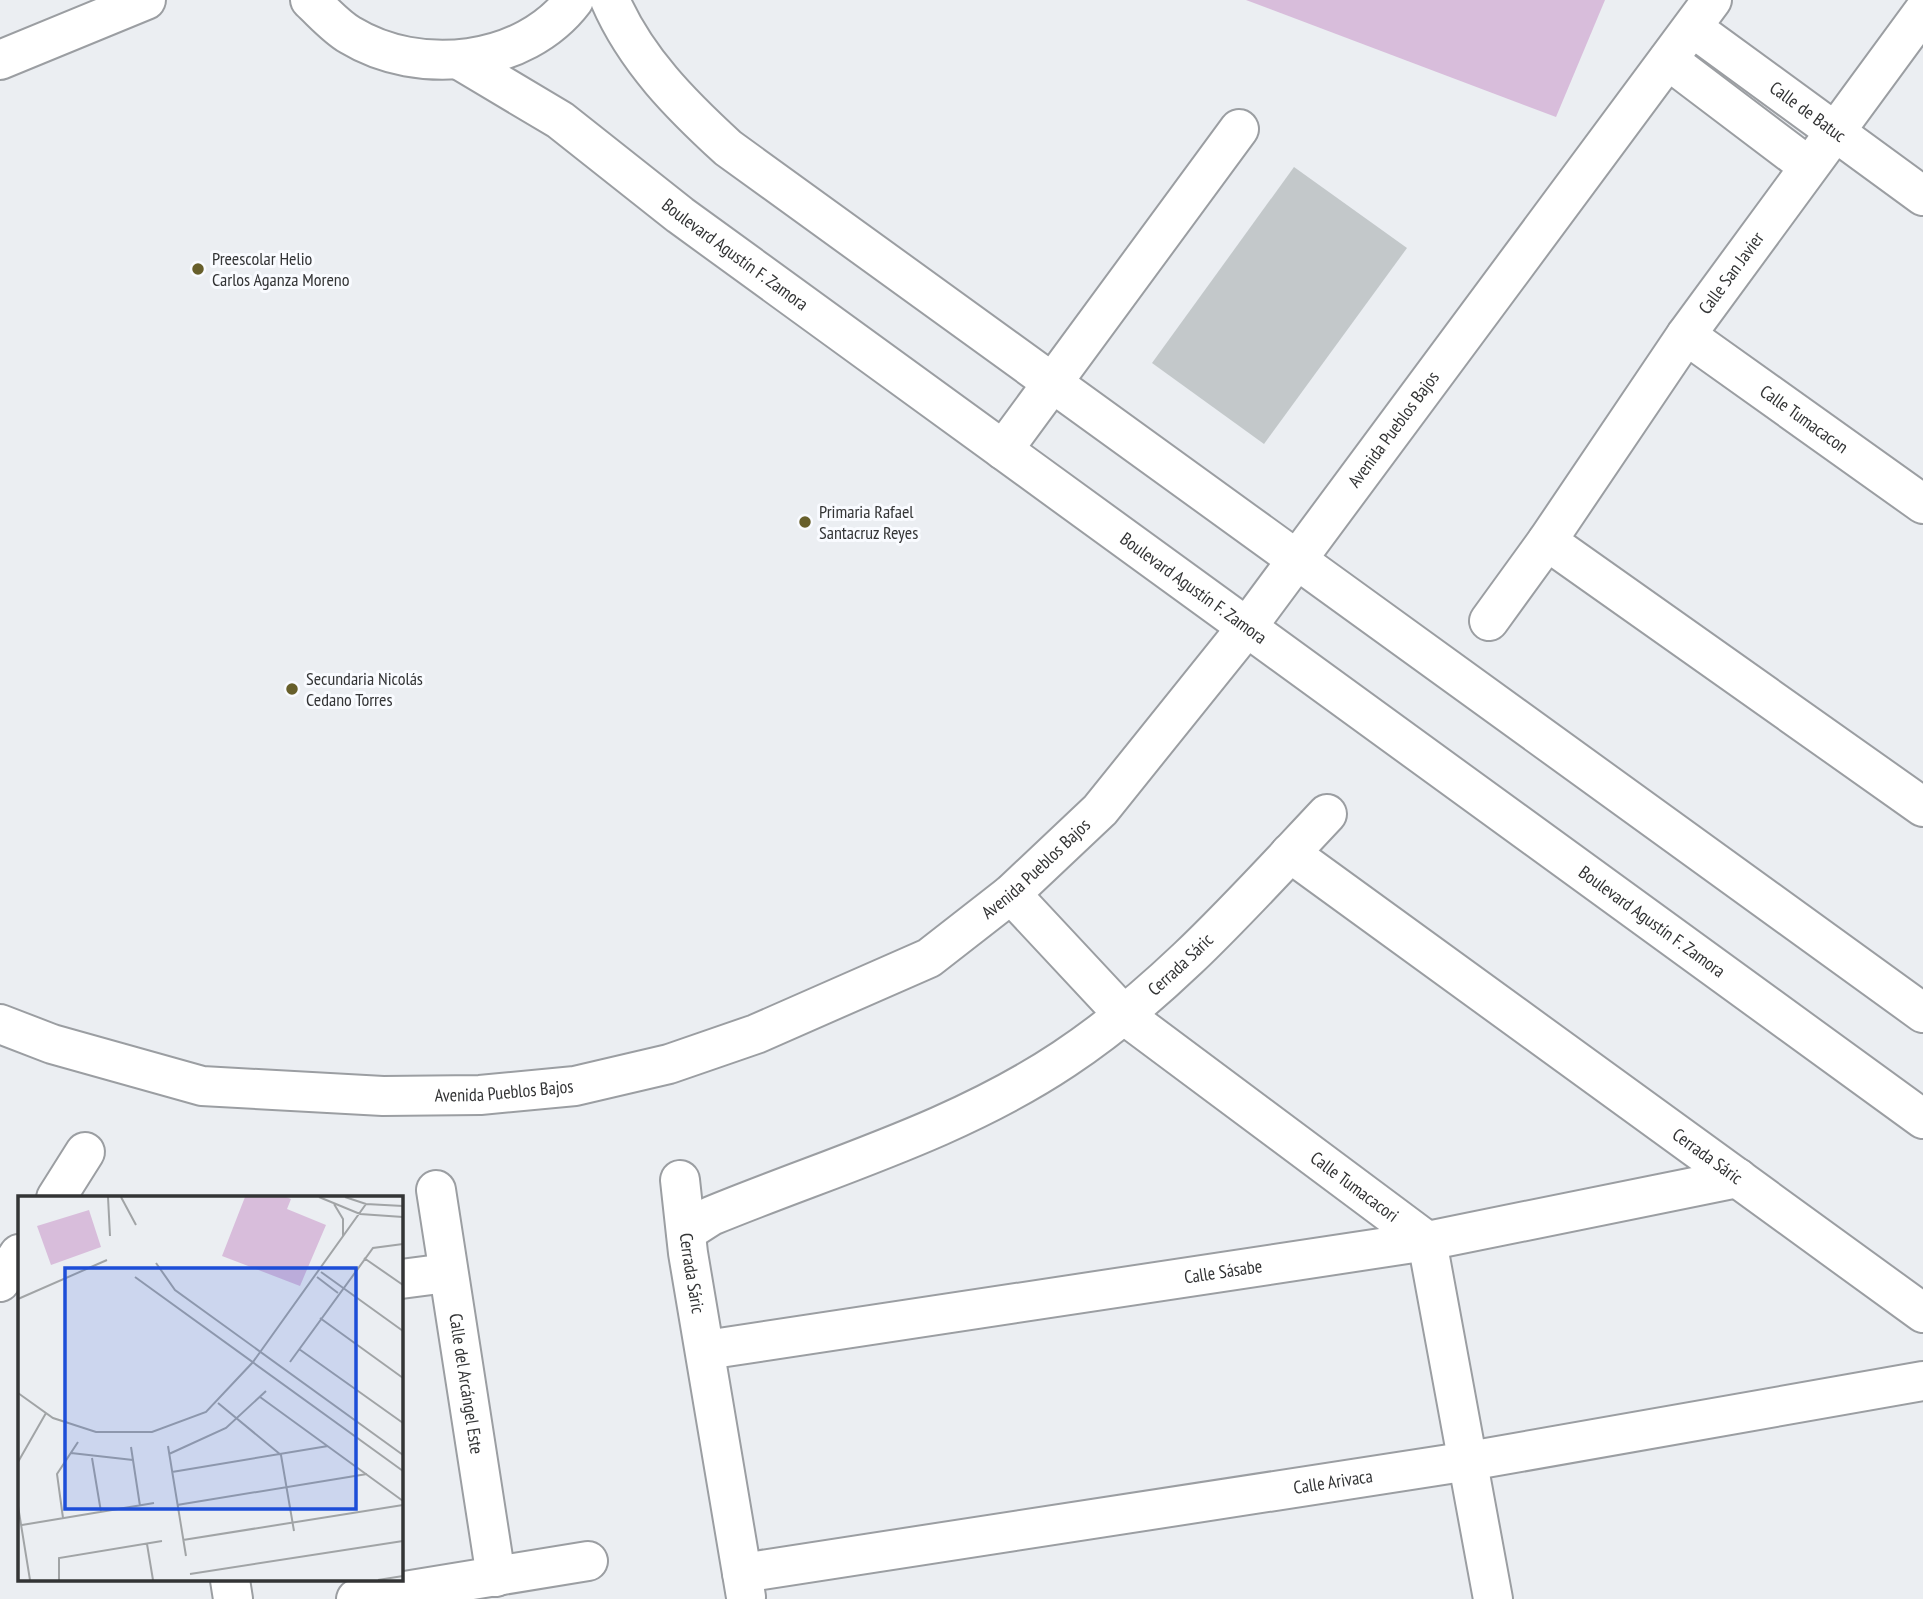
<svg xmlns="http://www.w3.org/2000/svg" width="1923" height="1599" font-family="'PT Sans Narrow',sans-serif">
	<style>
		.green { fill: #d8bddb }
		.building { fill: #c3c8ca }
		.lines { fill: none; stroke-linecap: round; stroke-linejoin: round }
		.minor-casing { stroke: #9b9ea2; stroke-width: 42 }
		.minor { stroke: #fff; stroke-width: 38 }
		.poi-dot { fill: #675f2b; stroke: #f9fbff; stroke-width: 2.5 }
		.labels { text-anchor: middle; stroke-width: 6; stroke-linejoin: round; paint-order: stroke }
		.street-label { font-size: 18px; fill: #333435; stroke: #f9fbff }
		.poi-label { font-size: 18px; fill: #333435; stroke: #f9fbff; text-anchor: start }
		.inset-road { fill: none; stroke: #a1a4a6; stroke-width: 2 }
		.view { fill: #1d4ed8; fill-opacity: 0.15; stroke: #1d4ed8; stroke-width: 3.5 }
		.inset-edge { fill: none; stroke: #333435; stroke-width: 3.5 }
	</style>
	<rect width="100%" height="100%" fill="#ebeef2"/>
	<polygon class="green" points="1246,0 1605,0 1556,117"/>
	<polygon class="building" points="1294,167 1407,248 1264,444 1152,363"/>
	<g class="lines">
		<g class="minor-casing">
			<g id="minor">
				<path d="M 310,0 C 322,11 336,27 350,35 C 419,77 524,66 574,0"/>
				<path d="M 610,0 C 636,60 681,105 728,148 L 1923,1013"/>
				<path id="s1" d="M 1693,28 L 1923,196"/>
				<polyline points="0,60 146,0"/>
				<polyline points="1668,60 1808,166"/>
				<path id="s2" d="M 461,61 L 560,120 L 680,215 L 1923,1119"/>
				<path id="s3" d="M 1686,335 L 1923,504"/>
				<polyline points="1003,450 1239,129"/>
				<polyline points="1547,541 1923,807"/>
				<path id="s4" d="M 1489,621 L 1547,541 L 1686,335 L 1923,12"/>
				<path id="s5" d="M 1290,853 L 1923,1313"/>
				<path id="s6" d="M 1011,894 L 1124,1015 L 1427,1241 L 1493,1599"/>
				<path id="s7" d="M 0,1024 L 52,1044 L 202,1086 L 383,1096 L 480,1095 L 575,1086 L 669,1064 L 756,1034 L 929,958 L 1011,894 L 1100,810 L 1247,627 L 1712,0"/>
				<path id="s8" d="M 680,1180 L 688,1253 L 746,1597"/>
				<path id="s9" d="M 436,1190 L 496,1577"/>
				<polyline points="56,1198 85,1152"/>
				<path id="s10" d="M 686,1232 L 711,1216 C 830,1167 956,1131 1064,1059 C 1165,992 1245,901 1327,814"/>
				<polyline points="401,1279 447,1273"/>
				<polyline points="0,1282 19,1254"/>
				<path id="s11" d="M 706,1350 L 1427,1241 L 1738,1178"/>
				<path id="s12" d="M 742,1573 L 1469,1461 L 1923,1381"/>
				<polyline points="230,1580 233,1599"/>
				<polyline points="356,1599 588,1561"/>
			</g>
		</g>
		<use href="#minor" class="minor"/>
	</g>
	<g class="poi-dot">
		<circle cx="198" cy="269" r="7"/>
		<circle cx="805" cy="522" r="7"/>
		<circle cx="292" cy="689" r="7"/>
	</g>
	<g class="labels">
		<g class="street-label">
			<text dy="6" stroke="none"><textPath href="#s1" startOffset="142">Calle de Batuc</textPath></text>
			<text dy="6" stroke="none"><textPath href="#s2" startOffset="336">Boulevard Agustín F. Zamora</textPath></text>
			<text dy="6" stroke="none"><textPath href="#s4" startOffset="424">Calle San Javier</textPath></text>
			<text dy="6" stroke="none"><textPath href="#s3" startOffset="145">Calle Tumacacon</textPath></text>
			<text dy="6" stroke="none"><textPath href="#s7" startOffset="1670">Avenida Pueblos Bajos</textPath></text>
			<text dy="6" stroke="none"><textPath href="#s2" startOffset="903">Boulevard Agustín F. Zamora</textPath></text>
			<text dy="6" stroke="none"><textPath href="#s7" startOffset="1102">Avenida Pueblos Bajos</textPath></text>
			<text dy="6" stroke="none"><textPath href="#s2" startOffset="1470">Boulevard Agustín F. Zamora</textPath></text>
			<text dy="6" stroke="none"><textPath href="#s10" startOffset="567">Cerrada Sáric</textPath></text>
			<text dy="6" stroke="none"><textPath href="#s7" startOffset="514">Avenida Pueblos Bajos</textPath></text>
			<text dy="6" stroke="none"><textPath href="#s5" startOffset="516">Cerrada Sáric</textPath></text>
			<text dy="6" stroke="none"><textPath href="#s6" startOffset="453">Calle Tumacacori</textPath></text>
			<text dy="6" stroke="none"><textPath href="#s11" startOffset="523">Calle Sásabe</textPath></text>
			<text dy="6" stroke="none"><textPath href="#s8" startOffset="94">Cerrada Sáric</textPath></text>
			<text dy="6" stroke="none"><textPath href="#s9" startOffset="196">Calle del Arcángel Este</textPath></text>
			<text dy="6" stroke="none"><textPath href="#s12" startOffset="598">Calle Arivaca</textPath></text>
		</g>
		<g class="poi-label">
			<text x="212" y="265">Preescolar Helio<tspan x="212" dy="21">Carlos Aganza Moreno</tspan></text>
			<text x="819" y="518">Primaria Rafael<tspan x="819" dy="21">Santacruz Reyes</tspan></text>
			<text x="306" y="685">Secundaria Nicolás<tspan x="306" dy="21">Cedano Torres</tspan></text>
		</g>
	</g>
	<g transform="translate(18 1196)">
		<rect width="385" height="385" fill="#ebeef2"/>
		<path d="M 227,1 L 268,1 L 273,3 L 269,13 L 308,29 L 282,90 L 204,60 ZM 71,14 L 83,51 L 33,69 L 19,30 Z" fill="#d8bddb"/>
		<path class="inset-road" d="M 90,1 L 92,40M 103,1 L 118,29M 301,1 L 342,18 L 385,21M 327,1 L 348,8 L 385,10M 316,8 L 325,23 L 325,41M 346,62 L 385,89M 138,67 L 157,94 L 385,259M 303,76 L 385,135M 117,81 L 385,275M 299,81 L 320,97M 0,103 L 89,64M 302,122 L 385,182M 281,153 L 385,227M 272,166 L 355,52 L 385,48M 0,197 L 35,222 L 78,236 L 134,236 L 188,216 L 235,166 L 348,8M 242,201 L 385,305M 200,207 L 263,259 L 276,335M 150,250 L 168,360M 113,251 L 122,310M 53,257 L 115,264M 151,258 L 208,232 L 248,195M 74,262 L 83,316M 0,266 L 28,217M 154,276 L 310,250M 159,309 L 349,278M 0,310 L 12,384M 45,322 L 39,278 L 60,246M 4,329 L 136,307M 165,344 L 385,309M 129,348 L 135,384M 172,378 L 385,345M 41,384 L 41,362 L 144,345M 360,384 L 385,380"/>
		<path class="view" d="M 47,72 L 338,72 L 338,313 L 47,313 Z"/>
		<rect width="385" height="385" class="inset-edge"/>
	</g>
</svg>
